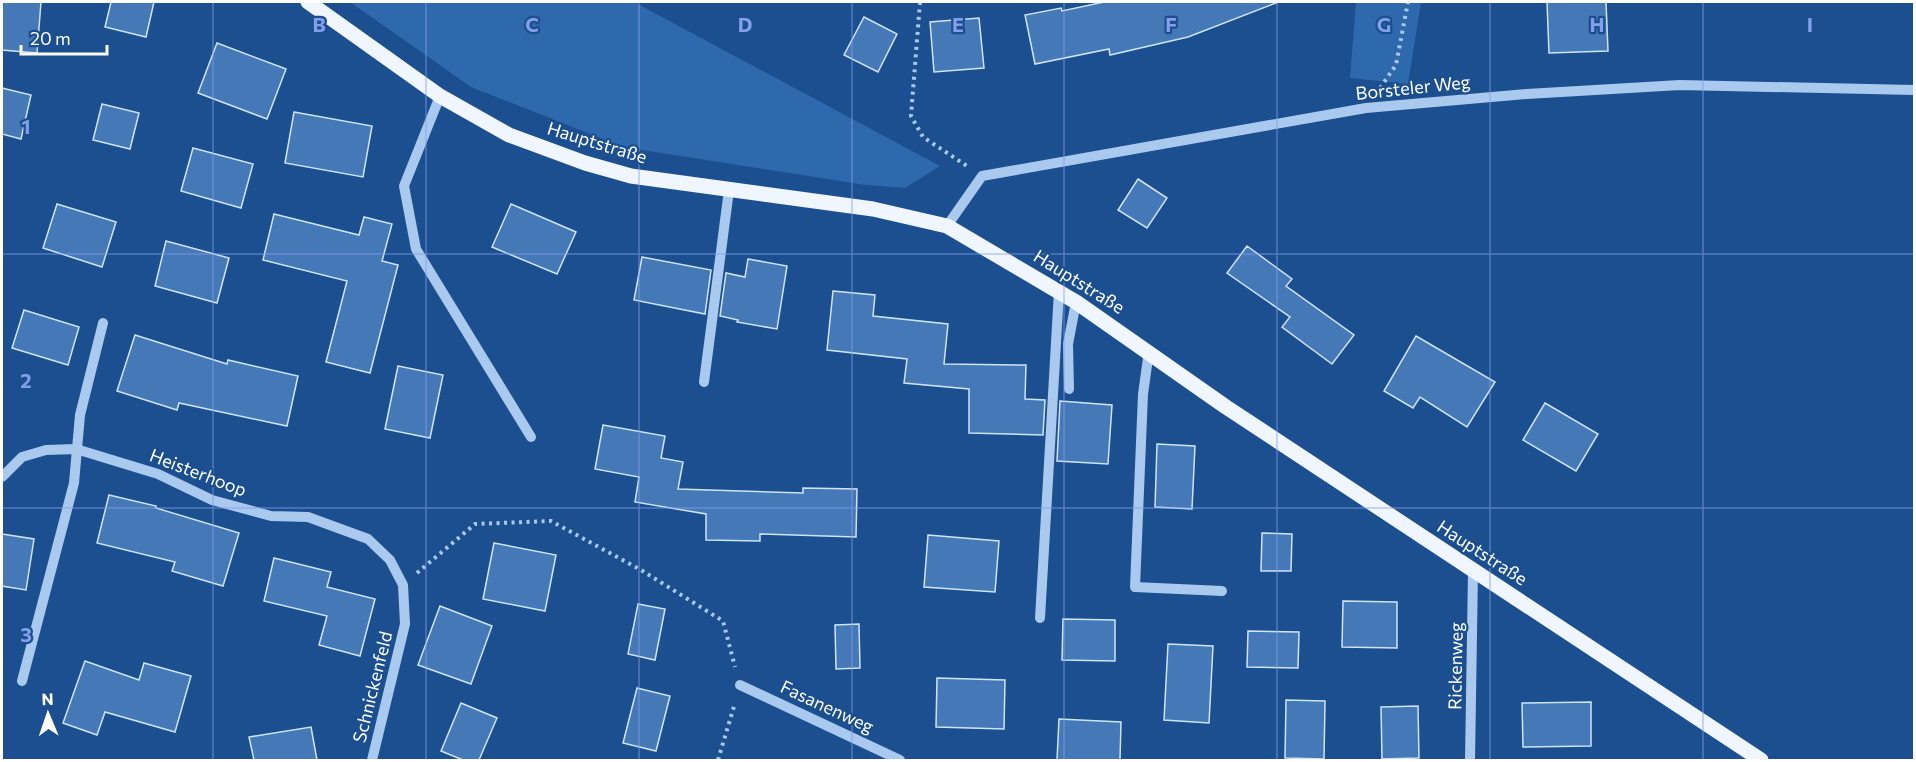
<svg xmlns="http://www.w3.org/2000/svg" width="1916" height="762" font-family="Commissioner,sans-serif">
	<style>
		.green { fill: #2e69ad }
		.building { fill: #4478b7; stroke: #cfe3fa; stroke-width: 1.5 }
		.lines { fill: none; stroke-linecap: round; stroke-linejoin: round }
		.path { stroke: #a9c9ee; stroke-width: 4; stroke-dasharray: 3 4.5; stroke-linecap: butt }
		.minor { stroke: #a9c9ee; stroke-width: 10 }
		.major { stroke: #f0f6ff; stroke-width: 15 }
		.grid { fill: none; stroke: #839eea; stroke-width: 1.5; stroke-opacity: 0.55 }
		.labels { text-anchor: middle; stroke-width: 4.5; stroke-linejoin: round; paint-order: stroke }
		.street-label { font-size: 18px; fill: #fff; stroke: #1b4f8f }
		.grid-label { font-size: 20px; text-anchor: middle; font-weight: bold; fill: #839eea; stroke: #1b4f8f; stroke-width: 4.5; stroke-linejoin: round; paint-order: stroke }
	</style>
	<rect width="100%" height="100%" fill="#1b4f8f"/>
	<g class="green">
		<polygon points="350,2 634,2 940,166 905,188 866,185 623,147 471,87"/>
		<polygon points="1356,2 1421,2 1408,84 1350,78"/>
	</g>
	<g class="building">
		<polygon points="2,2 41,2 37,53 2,50"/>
		<polygon points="111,2 154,2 146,37 105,27"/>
		<polygon points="1104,2 1275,2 1276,3 1188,37 1110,55 1109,49 1035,64 1025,15 1061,8 1062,11"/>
		<polygon points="1547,2 1606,2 1608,51 1549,53"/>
		<polygon points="864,17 897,34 878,72 844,55"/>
		<polygon points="979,18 984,68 934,72 930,22"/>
		<polygon points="217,43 286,69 267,119 198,93"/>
		<polygon points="2,88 31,95 21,139 2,134"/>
		<polygon points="102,104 139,113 130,149 93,140"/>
		<polygon points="294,112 372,126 363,177 285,163"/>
		<polygon points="193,148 253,164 241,208 181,191"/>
		<polygon points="1138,179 1167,198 1147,228 1118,210"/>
		<polygon points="57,204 116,222 102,267 43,248"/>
		<polygon points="511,204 576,232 557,274 492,247"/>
		<polygon points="274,214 359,235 364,217 392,224 382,261 398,265 370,373 326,362 347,281 263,260"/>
		<polygon points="166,241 229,258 217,303 155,286"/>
		<polygon points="1247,246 1292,279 1286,286 1354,335 1332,364 1282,327 1290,317 1227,273"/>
		<polygon points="642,257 711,270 705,314 634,300"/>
		<polygon points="748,259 787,266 777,329 737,322 738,320 720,316 726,273 745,277"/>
		<polygon points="833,291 875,295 873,316 948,324 944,364 1026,365 1025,399 1045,400 1043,435 969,433 969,389 904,383 907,359 827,350"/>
		<polygon points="24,310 79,327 68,365 12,348"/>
		<polygon points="135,335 227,364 228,360 298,376 287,426 179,403 177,410 117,391"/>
		<polygon points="1416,336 1495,382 1467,427 1420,397 1413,408 1384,391"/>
		<polygon points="398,366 443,375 430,438 385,429"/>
		<polygon points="1060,401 1112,405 1108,464 1057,461"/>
		<polygon points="1545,403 1598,434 1576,471 1523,440"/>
		<polygon points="603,425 665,436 661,458 683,462 678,489 803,493 803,488 857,489 856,537 760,534 760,541 706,540 706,514 635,502 639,477 595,469"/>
		<polygon points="1157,444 1195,446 1192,509 1155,507"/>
		<polygon points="109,495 156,506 156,508 239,533 223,586 172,571 175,562 97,543"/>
		<polygon points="1262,533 1292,534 1291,571 1261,571"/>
		<polygon points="2,534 34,539 26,590 2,586"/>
		<polygon points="928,535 999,541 995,592 924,587"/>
		<polygon points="494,543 556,555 545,611 483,599"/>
		<polygon points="274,558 331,572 327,587 375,599 360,656 319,645 327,616 264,601"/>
		<polygon points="1343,601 1397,602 1397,648 1342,647"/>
		<polygon points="638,604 665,609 655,660 628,654"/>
		<polygon points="440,606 492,626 471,684 418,665"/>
		<polygon points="1063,619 1115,620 1115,661 1062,660"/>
		<polygon points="859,624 860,668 836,669 835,625"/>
		<polygon points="1248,631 1299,632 1298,668 1247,667"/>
		<polygon points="1168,644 1213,646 1209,723 1164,720"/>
		<polygon points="85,661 139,680 144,663 191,676 175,732 105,712 97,735 63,723"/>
		<polygon points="937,678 1005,680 1004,729 936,727"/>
		<polygon points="637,688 670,696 656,751 623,743"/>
		<polygon points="1286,700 1325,701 1324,759 1285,758"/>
		<polygon points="1591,702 1591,746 1523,747 1522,703"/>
		<polygon points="461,703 497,718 479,760 463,760 441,751"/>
		<polygon points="1418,706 1419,758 1382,759 1381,707"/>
		<polygon points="1059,719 1121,722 1120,760 1057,760"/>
		<polygon points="311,727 317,760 254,760 249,737"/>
	</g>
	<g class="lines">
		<g class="path">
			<polyline points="920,2 911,116 923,137 967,166"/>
			<polyline points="1380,88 1396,65 1408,2"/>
			<polyline points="417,573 475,524 551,521 641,570 723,621 735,667"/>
			<polyline points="718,760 735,703"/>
		</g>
		<g class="minor">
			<polyline points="440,96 404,186 416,249 531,437"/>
			<polyline points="947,226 982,176 1366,108 1527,94 1680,85 1914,90"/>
			<polyline points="1149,351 1143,394 1135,587 1222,591"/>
			<polyline points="704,382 729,190"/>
			<polyline points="1069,389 1068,344 1076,302"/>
			<polyline points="2,477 22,457 46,450 76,449 158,474 212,500 271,516 308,517 368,539 390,560 403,585 405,624 372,760"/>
			<polyline points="1040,618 1059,291"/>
			<polyline points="22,681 74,483 80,415 103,323"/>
			<polyline points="740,685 900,760"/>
			<polyline points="1470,760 1473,571"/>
		</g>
		<polyline class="major" points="308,2 440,96 509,135 585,163 631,176 873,209 947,226 1076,302 1226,407 1761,760"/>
	</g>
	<path class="grid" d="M 213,2 L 213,760M 426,2 L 426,760M 639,2 L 639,760M 852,2 L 852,760M 1064,2 L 1064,760M 1277,2 L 1277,760M 1490,2 L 1490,760M 1703,2 L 1703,760M 2,254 L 1914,254M 2,508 L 1914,508"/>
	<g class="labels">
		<g class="street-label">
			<text transform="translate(1413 88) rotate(-6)" y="6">Borsteler Weg</text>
			<text transform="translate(597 143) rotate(17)" y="6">Hauptstraße</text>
			<text transform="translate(1079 282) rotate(32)" y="6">Hauptstraße</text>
			<text transform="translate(198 473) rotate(21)" y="6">Heisterhoop</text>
			<text transform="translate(1482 553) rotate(33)" y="6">Hauptstraße</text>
			<text transform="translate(1456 666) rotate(-89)" y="6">Rickenweg</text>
			<text transform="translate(373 687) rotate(-76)" y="6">Schnickenfeld</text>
			<text transform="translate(827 707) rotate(25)" y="6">Fasanenweg</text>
		</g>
	</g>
	<g class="grid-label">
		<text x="319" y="32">B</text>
		<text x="532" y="32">C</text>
		<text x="745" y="32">D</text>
		<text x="958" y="32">E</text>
		<text x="1171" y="32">F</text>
		<text x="1384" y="32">G</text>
		<text x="1597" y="32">H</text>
		<text x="1810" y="32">I</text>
		<text x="26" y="134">1</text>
		<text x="26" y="388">2</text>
		<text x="26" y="642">3</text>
	</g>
	<rect width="1916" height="762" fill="none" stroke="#ffffff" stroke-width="6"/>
	<g transform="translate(48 714) rotate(358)" stroke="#1b4f8f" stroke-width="4.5" paint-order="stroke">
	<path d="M0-4.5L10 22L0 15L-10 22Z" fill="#ffffff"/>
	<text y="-9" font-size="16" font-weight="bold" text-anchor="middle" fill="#ffffff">N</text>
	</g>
	<path d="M21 45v9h86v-9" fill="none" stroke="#ffffff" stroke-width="3"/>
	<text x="30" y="45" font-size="18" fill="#ffffff" stroke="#1b4f8f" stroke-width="4.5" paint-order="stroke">20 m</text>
</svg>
